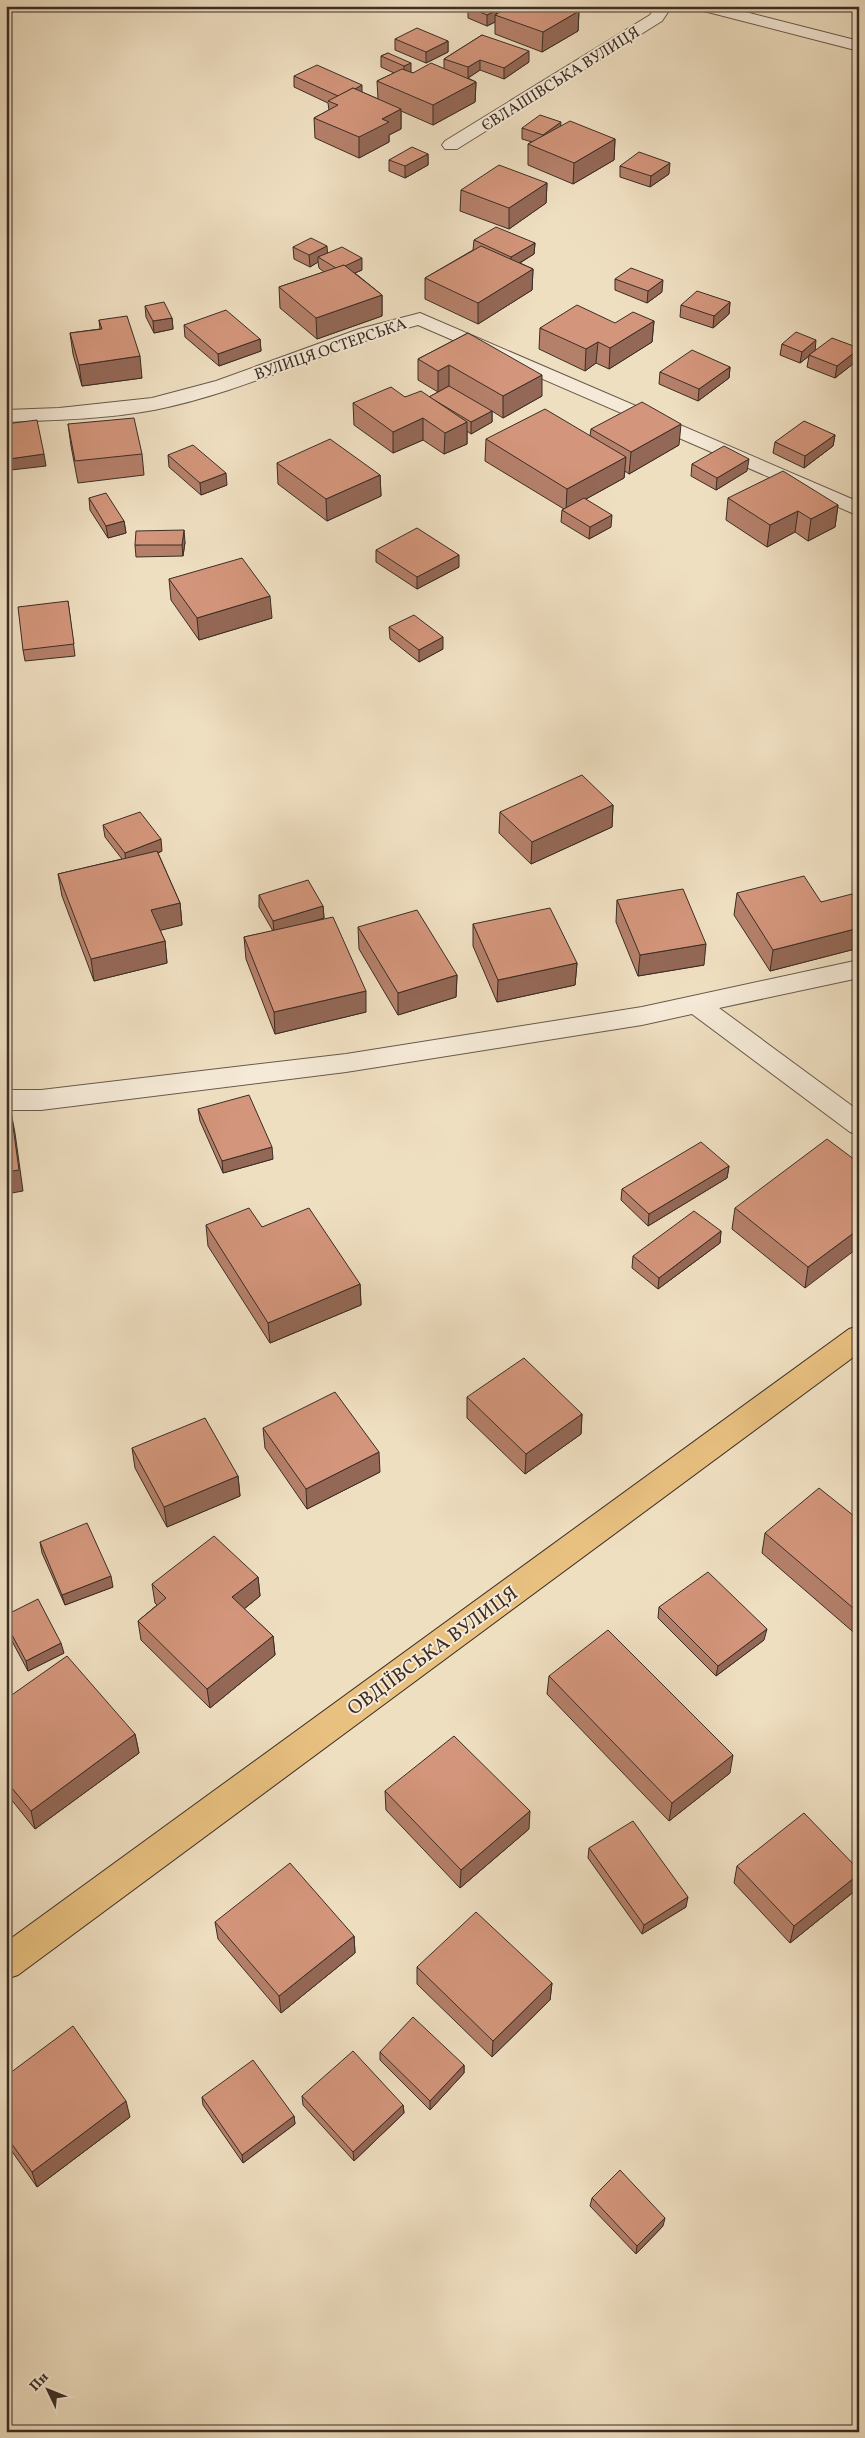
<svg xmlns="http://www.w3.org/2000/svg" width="865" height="2438" font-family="Vollkorn,serif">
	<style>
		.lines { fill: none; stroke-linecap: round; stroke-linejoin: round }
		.minor-casing { stroke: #685a4c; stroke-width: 2 }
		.major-casing { stroke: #3b2d25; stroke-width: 2 }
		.minor { fill: #f5ead7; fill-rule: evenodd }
		.major { fill: #e8c080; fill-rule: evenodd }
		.wall { fill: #b5806a; stroke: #3b2d25 }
		.shaded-wall { fill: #946856; stroke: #3b2d25 }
		.building { fill: #d3957b; stroke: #3b2d25 }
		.labels { text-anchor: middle; stroke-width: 4; stroke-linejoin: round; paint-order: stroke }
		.far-street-label { font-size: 16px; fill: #3b2d25; stroke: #f5ead7 }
		.street-label { font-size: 20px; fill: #3b2d25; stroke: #f5ead7 }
	</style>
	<rect width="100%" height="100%" fill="#efdfc1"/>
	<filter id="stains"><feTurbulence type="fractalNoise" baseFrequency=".004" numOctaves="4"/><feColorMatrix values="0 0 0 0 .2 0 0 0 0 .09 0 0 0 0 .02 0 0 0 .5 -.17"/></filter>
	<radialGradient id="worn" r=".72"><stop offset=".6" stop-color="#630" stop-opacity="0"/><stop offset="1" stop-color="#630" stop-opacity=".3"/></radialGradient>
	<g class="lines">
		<g class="minor-casing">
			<g id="minor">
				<polygon points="656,6 672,6 662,21 457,149 445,149 442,145 445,141 650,15"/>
				<polygon points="694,6 722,6 859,41 859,51 696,9"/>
				<path d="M 420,313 L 859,502 L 859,516 L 418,325 C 329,348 245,392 154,410 C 106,419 55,420 6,422 L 6,410 L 59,408 L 152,398 L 216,381 L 359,329 Z"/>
				<polygon points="859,960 859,978 719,1008 859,1111 859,1135 850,1132 692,1014 642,1025 346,1072 41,1110 6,1110 6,1090 41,1090 346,1054 642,1007"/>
			</g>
		</g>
		<g class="major-casing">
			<polygon id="major" points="859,1326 859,1353 18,1975 6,1979 6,1942 849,1329"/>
		</g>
		<use href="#minor" class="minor"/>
		<use href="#major" class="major"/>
	</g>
	<g class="wall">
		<polygon points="468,7 497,10 496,14 579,11 578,31 542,52 495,34 495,22 487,26 468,18"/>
		<polygon points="482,35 529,62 504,79 480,70 468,78 476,82 475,102 433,125 401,111 401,129 389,135 389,142 359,158 315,138 314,118 329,110 328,103 294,87 294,76 362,92 378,99 377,81 394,73 381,67 381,56 388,53 411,72 413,73 444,69 444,59"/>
		<polygon points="395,39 448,41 448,52 426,63 395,50"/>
		<polygon points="561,126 615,139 614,160 573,184 528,165 528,144 532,142 522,139 522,128"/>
		<polygon points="428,154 428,165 405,178 389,171 389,160"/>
		<polygon points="620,166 669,174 650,187 620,177"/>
		<polygon points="547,183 546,203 509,229 460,211 461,190"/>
		<polygon points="474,240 535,243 534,254 520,263 533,269 532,290 478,324 425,299 425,278 473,250"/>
		<polygon points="293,247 327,253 362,270 355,273 382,295 382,316 317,339 280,308 279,287 324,272 319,268 318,262 310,267 294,259"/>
		<polygon points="615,279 662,292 647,303 615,290"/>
		<polygon points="730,302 729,314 713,328 680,317 681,305"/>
		<polygon points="145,306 172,318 173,329 154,333 146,317"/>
		<polygon points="99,320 142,378 82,386 73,354 70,333 100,329"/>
		<polygon points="654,321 652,342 609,369 596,363 585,371 539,349 540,328"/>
		<polygon points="184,325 260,339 261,351 219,366 185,337"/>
		<polygon points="468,333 542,396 503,418 492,411 492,422 471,434 467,431 467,444 444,454 423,440 393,453 354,425 353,403 405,397 429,397 438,392 418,380 418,359"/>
		<polygon points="782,344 815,351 859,348 858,360 835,378 807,367 809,356 800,363 780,355"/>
		<polygon points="730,367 729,378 698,401 659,384 660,372"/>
		<polygon points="68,424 142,454 144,475 78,483 71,446"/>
		<polygon points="591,429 679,445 629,474 625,471 624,478 586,499 611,527 589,539 561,522 562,510 564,509 485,461 486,439 590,436"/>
		<polygon points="835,435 833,446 804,468 773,453 775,442"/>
		<polygon points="168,455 227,485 201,495 169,467"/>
		<polygon points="277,463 380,475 381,496 327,521 278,484"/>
		<polygon points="692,464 747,471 716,490 691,476"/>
		<polygon points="89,498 124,521 126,533 108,538 90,510"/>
		<polygon points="728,498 838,505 835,527 808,541 795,532 767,547 726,520"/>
		<polygon points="185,542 183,556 136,557 135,545"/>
		<polygon points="376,550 459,567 417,589 376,562"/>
		<polygon points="169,579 272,618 199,640 171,600"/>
		<polygon points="68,601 75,656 25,661 23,650"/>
		<polygon points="389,627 443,649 419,662 390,639"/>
		<polygon points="613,805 612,827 531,864 499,833 500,812"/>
		<polygon points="103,825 162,851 158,853 180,903 182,925 160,930 165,941 167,963 94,981 62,896 58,874 122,859 105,837"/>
		<polygon points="737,893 821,902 859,903 859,948 770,971 734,915"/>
		<polygon points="259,895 323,906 324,918 311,922 366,1012 275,1034 246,959 244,937 273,931 259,907"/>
		<polygon points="617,900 704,965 638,976 616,922"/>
		<polygon points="473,924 577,963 575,985 497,1002 473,946"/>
		<polygon points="358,927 457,975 456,997 398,1015 359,949"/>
		<polygon points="198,1109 273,1159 223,1173 200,1121"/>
		<polygon points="859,1163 805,1288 732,1229 735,1208"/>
		<polygon points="729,1166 727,1178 648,1226 621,1200 622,1189"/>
		<polygon points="206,1225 262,1227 360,1284 361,1305 270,1343 208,1246"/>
		<polygon points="721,1231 720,1243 658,1289 632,1268 633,1256"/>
		<polygon points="467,1397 582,1414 581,1434 525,1474 467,1418"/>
		<polygon points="263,1428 380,1472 307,1509 265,1448"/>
		<polygon points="132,1448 238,1476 240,1496 167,1527 135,1468"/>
		<polygon points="859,1520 859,1637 762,1553 765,1533"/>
		<polygon points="40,1542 113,1587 65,1605 42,1553"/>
		<polygon points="258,1577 260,1596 244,1609 273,1636 275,1655 210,1708 141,1640 138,1621 157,1605 155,1603 152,1584"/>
		<polygon points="659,1607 764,1640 716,1676 658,1618"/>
		<polygon points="6,1624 64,1653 28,1671 6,1630"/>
		<polygon points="549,1676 730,1773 669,1821 547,1694"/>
		<polygon points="6,1699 135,1734 139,1753 35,1829 6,1793"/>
		<polygon points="385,1791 529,1829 460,1888 386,1810"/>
		<polygon points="589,1848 686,1907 642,1934 588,1858"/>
		<polygon points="737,1866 856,1890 790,1943 734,1883"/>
		<polygon points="215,1922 354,1936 355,1953 281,2013 218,1939"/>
		<polygon points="417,1967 552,1983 550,2000 492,2057 417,1984"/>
		<polygon points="380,2052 464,2065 464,2073 430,2110 380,2060"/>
		<polygon points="6,2076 130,2117 37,2187 6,2143"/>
		<polygon points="302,2096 403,2105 404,2113 354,2161 303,2105"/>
		<polygon points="202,2097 294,2116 295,2124 243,2163 203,2105"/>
		<polygon points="592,2198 663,2226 636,2254 590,2206"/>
	</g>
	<g class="shaded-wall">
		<polygon points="497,10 496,15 495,15 495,22 487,26 487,15"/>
		<polygon points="579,11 578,31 542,52 543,32"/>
		<polygon points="448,41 448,52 426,63 426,52"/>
		<polygon points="529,51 529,62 504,79 504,68"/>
		<polygon points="480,60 480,70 468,78 468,67"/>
		<polygon points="411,63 411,74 404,77 404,66"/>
		<polygon points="476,82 475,102 433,125 433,105"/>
		<polygon points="362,85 362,96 338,97"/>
		<polygon points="401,109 401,129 389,135 389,142 359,158 359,137 382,119"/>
		<polygon points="561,122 560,134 542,146 543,135"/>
		<polygon points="615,139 614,160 573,184 574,163"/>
		<polygon points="428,154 428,165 405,178 405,166"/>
		<polygon points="670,163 669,174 650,187 651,176"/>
		<polygon points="547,183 546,203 509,229 509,208"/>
		<polygon points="535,243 534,254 511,268 511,257"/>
		<polygon points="327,246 328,258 318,257 318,262 310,267 309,255"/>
		<polygon points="362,258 362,270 338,280 337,269"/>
		<polygon points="533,269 532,290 478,324 478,303"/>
		<polygon points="663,280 662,292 647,303 648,291"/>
		<polygon points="382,295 382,316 317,339 316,318"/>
		<polygon points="730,302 729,314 713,328 714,316"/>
		<polygon points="172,318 173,329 154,333 153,321"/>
		<polygon points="654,321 652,342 609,369 610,348"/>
		<polygon points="260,339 261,351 219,366 218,354"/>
		<polygon points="816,340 815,352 809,355 809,356 800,363 802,352"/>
		<polygon points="598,342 596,363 585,371 586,349"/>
		<polygon points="859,349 858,360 835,378 837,366"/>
		<polygon points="140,356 142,378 82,386 79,365"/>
		<polygon points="449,365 449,386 438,392 438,371"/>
		<polygon points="730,367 729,378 698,401 699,389"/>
		<polygon points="542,375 542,396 503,418 503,396"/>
		<polygon points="492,411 492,422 471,434 471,422"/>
		<polygon points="423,418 423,440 393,453 393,432"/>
		<polygon points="467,422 467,444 444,454 445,433"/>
		<polygon points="681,424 679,445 629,474 631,452"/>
		<polygon points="835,435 833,446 804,468 805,456"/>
		<polygon points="44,454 46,466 11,470 9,459"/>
		<polygon points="626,457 624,478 566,510 567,489"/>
		<polygon points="749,459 747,471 716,490 717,478"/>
		<polygon points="226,473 227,485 201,495 200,483"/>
		<polygon points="380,475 381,496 327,521 326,499"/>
		<polygon points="838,505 835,527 808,541 811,519"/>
		<polygon points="798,511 795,532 767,547 770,525"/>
		<polygon points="612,515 611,527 589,539 590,527"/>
		<polygon points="124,521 126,533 108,538 106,526"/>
		<polygon points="184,530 185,542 183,556 182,545"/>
		<polygon points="459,555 459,567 417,589 417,577"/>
		<polygon points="270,596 272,618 199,640 197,618"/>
		<polygon points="443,637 443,649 419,662 419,650"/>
		<polygon points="613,805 612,827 531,864 532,842"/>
		<polygon points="161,839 162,851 126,865 125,853"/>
		<polygon points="180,903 182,925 154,932 151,910"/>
		<polygon points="323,906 324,918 274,933 273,921"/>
		<polygon points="859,928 859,948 770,971 773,950"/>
		<polygon points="165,941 167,963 94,981 91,959"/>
		<polygon points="706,944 704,965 638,976 640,955"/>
		<polygon points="577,963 575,985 497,1002 498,980"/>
		<polygon points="457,975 456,997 398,1015 398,993"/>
		<polygon points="366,991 366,1012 275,1034 274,1012"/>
		<polygon points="11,1112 15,1133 23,1191 6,1194 6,1172"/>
		<polygon points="272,1147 273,1159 223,1173 222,1161"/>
		<polygon points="729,1166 727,1178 648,1226 649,1214"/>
		<polygon points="859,1229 859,1247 805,1288 808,1267"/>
		<polygon points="721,1231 720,1243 658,1289 659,1278"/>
		<polygon points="360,1284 361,1305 270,1343 268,1323"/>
		<polygon points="582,1414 581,1434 525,1474 526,1454"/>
		<polygon points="379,1452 380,1472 307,1509 306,1489"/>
		<polygon points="238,1476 240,1496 167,1527 164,1507"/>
		<polygon points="111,1576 113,1587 65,1605 62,1595"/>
		<polygon points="258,1577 260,1596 234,1617 232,1597"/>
		<polygon points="767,1629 764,1640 716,1676 718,1666"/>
		<polygon points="273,1636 275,1655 210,1708 207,1689"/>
		<polygon points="61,1643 64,1653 28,1671 26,1661"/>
		<polygon points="135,1734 139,1753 35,1829 31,1811"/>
		<polygon points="733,1755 730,1773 669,1821 672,1803"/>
		<polygon points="530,1811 529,1829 460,1888 461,1870"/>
		<polygon points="859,1874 859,1879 856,1890 790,1943 794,1926"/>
		<polygon points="688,1897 686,1907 642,1934 644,1925"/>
		<polygon points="354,1936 355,1953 281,2013 279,1996"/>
		<polygon points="552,1983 550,2000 492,2057 493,2041"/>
		<polygon points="464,2065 464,2073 430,2110 430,2101"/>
		<polygon points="126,2101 130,2117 37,2187 32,2172"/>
		<polygon points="403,2105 404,2113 354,2161 353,2152"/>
		<polygon points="294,2116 295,2124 243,2163 242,2155"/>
		<polygon points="665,2218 663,2226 636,2254 637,2246"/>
	</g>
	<g class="building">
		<polygon points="471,6 487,6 497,10 487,15 468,7"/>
		<polygon points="510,6 565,6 579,11 543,32 495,15"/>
		<polygon points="417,28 448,41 426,52 395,39"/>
		<polygon points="482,35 529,51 504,68 480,60 468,67 444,59"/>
		<polygon points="388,53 411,63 404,66 381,56"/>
		<polygon points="431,63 476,82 433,105 377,81 402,69 413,73"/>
		<polygon points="317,65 362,85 355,89 353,88 338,96 294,76"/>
		<polygon points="353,88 401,109 382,119 389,122 359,137 314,118 338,105 328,101"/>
		<polygon points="540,115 561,122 543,135 522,128"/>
		<polygon points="570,121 615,139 574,163 528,144"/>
		<polygon points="412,147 428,154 405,166 389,160"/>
		<polygon points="639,152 670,163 651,176 620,166"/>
		<polygon points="499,165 547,183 509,208 461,190"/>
		<polygon points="496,227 535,243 511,257 474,240"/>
		<polygon points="311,238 327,246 309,255 293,247"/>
		<polygon points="481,246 533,269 478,303 425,278"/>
		<polygon points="342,247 362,258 345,266 344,265 336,268 318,257"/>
		<polygon points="344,265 382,295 316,318 279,287"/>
		<polygon points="631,268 663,280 648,291 615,279"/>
		<polygon points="697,291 730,302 714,316 681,305"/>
		<polygon points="164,302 172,318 153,321 145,306"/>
		<polygon points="577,305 615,323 633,312 654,321 610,348 598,342 586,349 540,328"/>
		<polygon points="226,310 260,339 218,354 184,325"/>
		<polygon points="127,316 140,356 79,365 70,333 102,329 99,320"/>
		<polygon points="796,332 816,340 802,352 782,344"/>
		<polygon points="468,333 542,375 503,396 449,365 438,371 418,359"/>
		<polygon points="832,338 859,348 859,349 837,366 809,355"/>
		<polygon points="692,350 730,367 699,389 660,372"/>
		<polygon points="449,386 492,411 471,422 441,404 429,397"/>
		<polygon points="391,387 405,397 421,391 467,422 445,433 423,418 393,432 353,403"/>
		<polygon points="642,402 681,424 631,452 591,429"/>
		<polygon points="545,409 626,457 567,489 486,439"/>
		<polygon points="134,418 142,454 75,461 68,424"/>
		<polygon points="37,420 44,454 9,459 6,445 6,424"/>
		<polygon points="804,421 835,435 805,456 775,442"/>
		<polygon points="330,439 380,475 326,499 277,463"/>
		<polygon points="193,445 226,473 200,483 168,455"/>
		<polygon points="724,446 749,459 717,478 692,464"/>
		<polygon points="783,471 838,505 811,519 798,511 770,525 728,498"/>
		<polygon points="106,493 124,521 106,526 89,498"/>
		<polygon points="584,498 612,515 590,527 562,510"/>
		<polygon points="417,528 459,555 417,577 376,550"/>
		<polygon points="184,530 182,545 135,545 136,531"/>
		<polygon points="242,558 270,596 197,618 169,579"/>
		<polygon points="68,601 74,644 23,650 18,607"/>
		<polygon points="414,615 443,637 419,650 389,627"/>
		<polygon points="582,775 613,805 532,842 500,812"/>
		<polygon points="140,812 161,839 125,853 103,825"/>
		<polygon points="157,851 180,903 151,910 165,941 91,959 58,874"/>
		<polygon points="804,876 821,902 852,894 859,903 859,928 773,950 737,893"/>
		<polygon points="308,880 323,906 273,921 259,895"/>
		<polygon points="683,889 706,944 640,955 617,900"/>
		<polygon points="550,908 577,963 498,980 473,924"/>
		<polygon points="417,910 457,975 398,993 358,927"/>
		<polygon points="333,917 366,991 274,1012 244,937"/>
		<polygon points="249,1095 272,1147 222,1161 198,1109"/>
		<polygon points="11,1112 19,1170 6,1172 6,1113"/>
		<polygon points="827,1139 859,1163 859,1229 808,1267 735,1208"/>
		<polygon points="701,1142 729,1166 649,1214 622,1189"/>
		<polygon points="249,1208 262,1227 309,1208 360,1284 268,1323 206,1225"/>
		<polygon points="694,1211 721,1231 659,1278 633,1256"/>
		<polygon points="524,1358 582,1414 526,1454 467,1397"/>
		<polygon points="335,1392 379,1452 306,1489 263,1428"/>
		<polygon points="205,1418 238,1476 164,1507 132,1448"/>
		<polygon points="819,1488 859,1520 859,1613 765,1533"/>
		<polygon points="87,1523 111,1576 62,1595 40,1542"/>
		<polygon points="214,1536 258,1577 232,1597 273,1636 207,1689 138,1621 166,1598 152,1584"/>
		<polygon points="708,1572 767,1629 718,1666 659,1607"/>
		<polygon points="38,1599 61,1643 26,1661 6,1624 6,1615"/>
		<polygon points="608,1630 733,1755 672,1803 549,1676"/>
		<polygon points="67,1656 135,1734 31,1811 6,1781 6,1699"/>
		<polygon points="454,1736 530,1811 461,1870 385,1791"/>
		<polygon points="804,1813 859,1870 859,1874 794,1926 737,1866"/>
		<polygon points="633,1821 688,1897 644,1925 589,1848"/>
		<polygon points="290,1863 354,1936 279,1996 215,1922"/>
		<polygon points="476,1912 552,1983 493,2041 417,1967"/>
		<polygon points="413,2017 464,2065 430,2101 380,2052"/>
		<polygon points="73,2026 126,2101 32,2172 6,2136 6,2076"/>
		<polygon points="353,2051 403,2105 353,2152 302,2096"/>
		<polygon points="253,2060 294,2116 242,2155 202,2097"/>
		<polygon points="620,2170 665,2218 637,2246 592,2198"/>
	</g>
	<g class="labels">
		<g class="far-street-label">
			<text transform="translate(560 78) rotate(-32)" y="6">ЄВЛАШІВСЬКА ВУЛИЦЯ</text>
			<text transform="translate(330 348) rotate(-19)" y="6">ВУЛИЦЯ ОСТЕРСЬКА</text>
		</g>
		<g class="street-label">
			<text transform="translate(432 1650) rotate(-36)" y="7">ОВДІЇВСЬКА ВУЛИЦЯ</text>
		</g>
	</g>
	<rect width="865" height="2438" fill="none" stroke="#efdfc1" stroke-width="25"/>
	<rect x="8" y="8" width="850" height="2423" fill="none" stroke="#3b2d25" stroke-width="2.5"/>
	<rect x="12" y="12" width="840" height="2413" fill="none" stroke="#3b2d25"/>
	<g transform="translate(48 2390) rotate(313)" stroke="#f5ead7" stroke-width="4" paint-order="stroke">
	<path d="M0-4L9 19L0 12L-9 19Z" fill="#3b2d25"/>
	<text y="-8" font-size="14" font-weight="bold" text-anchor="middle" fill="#3b2d25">Пн</text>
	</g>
	<rect width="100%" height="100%" filter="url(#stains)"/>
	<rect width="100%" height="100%" fill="url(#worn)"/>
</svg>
